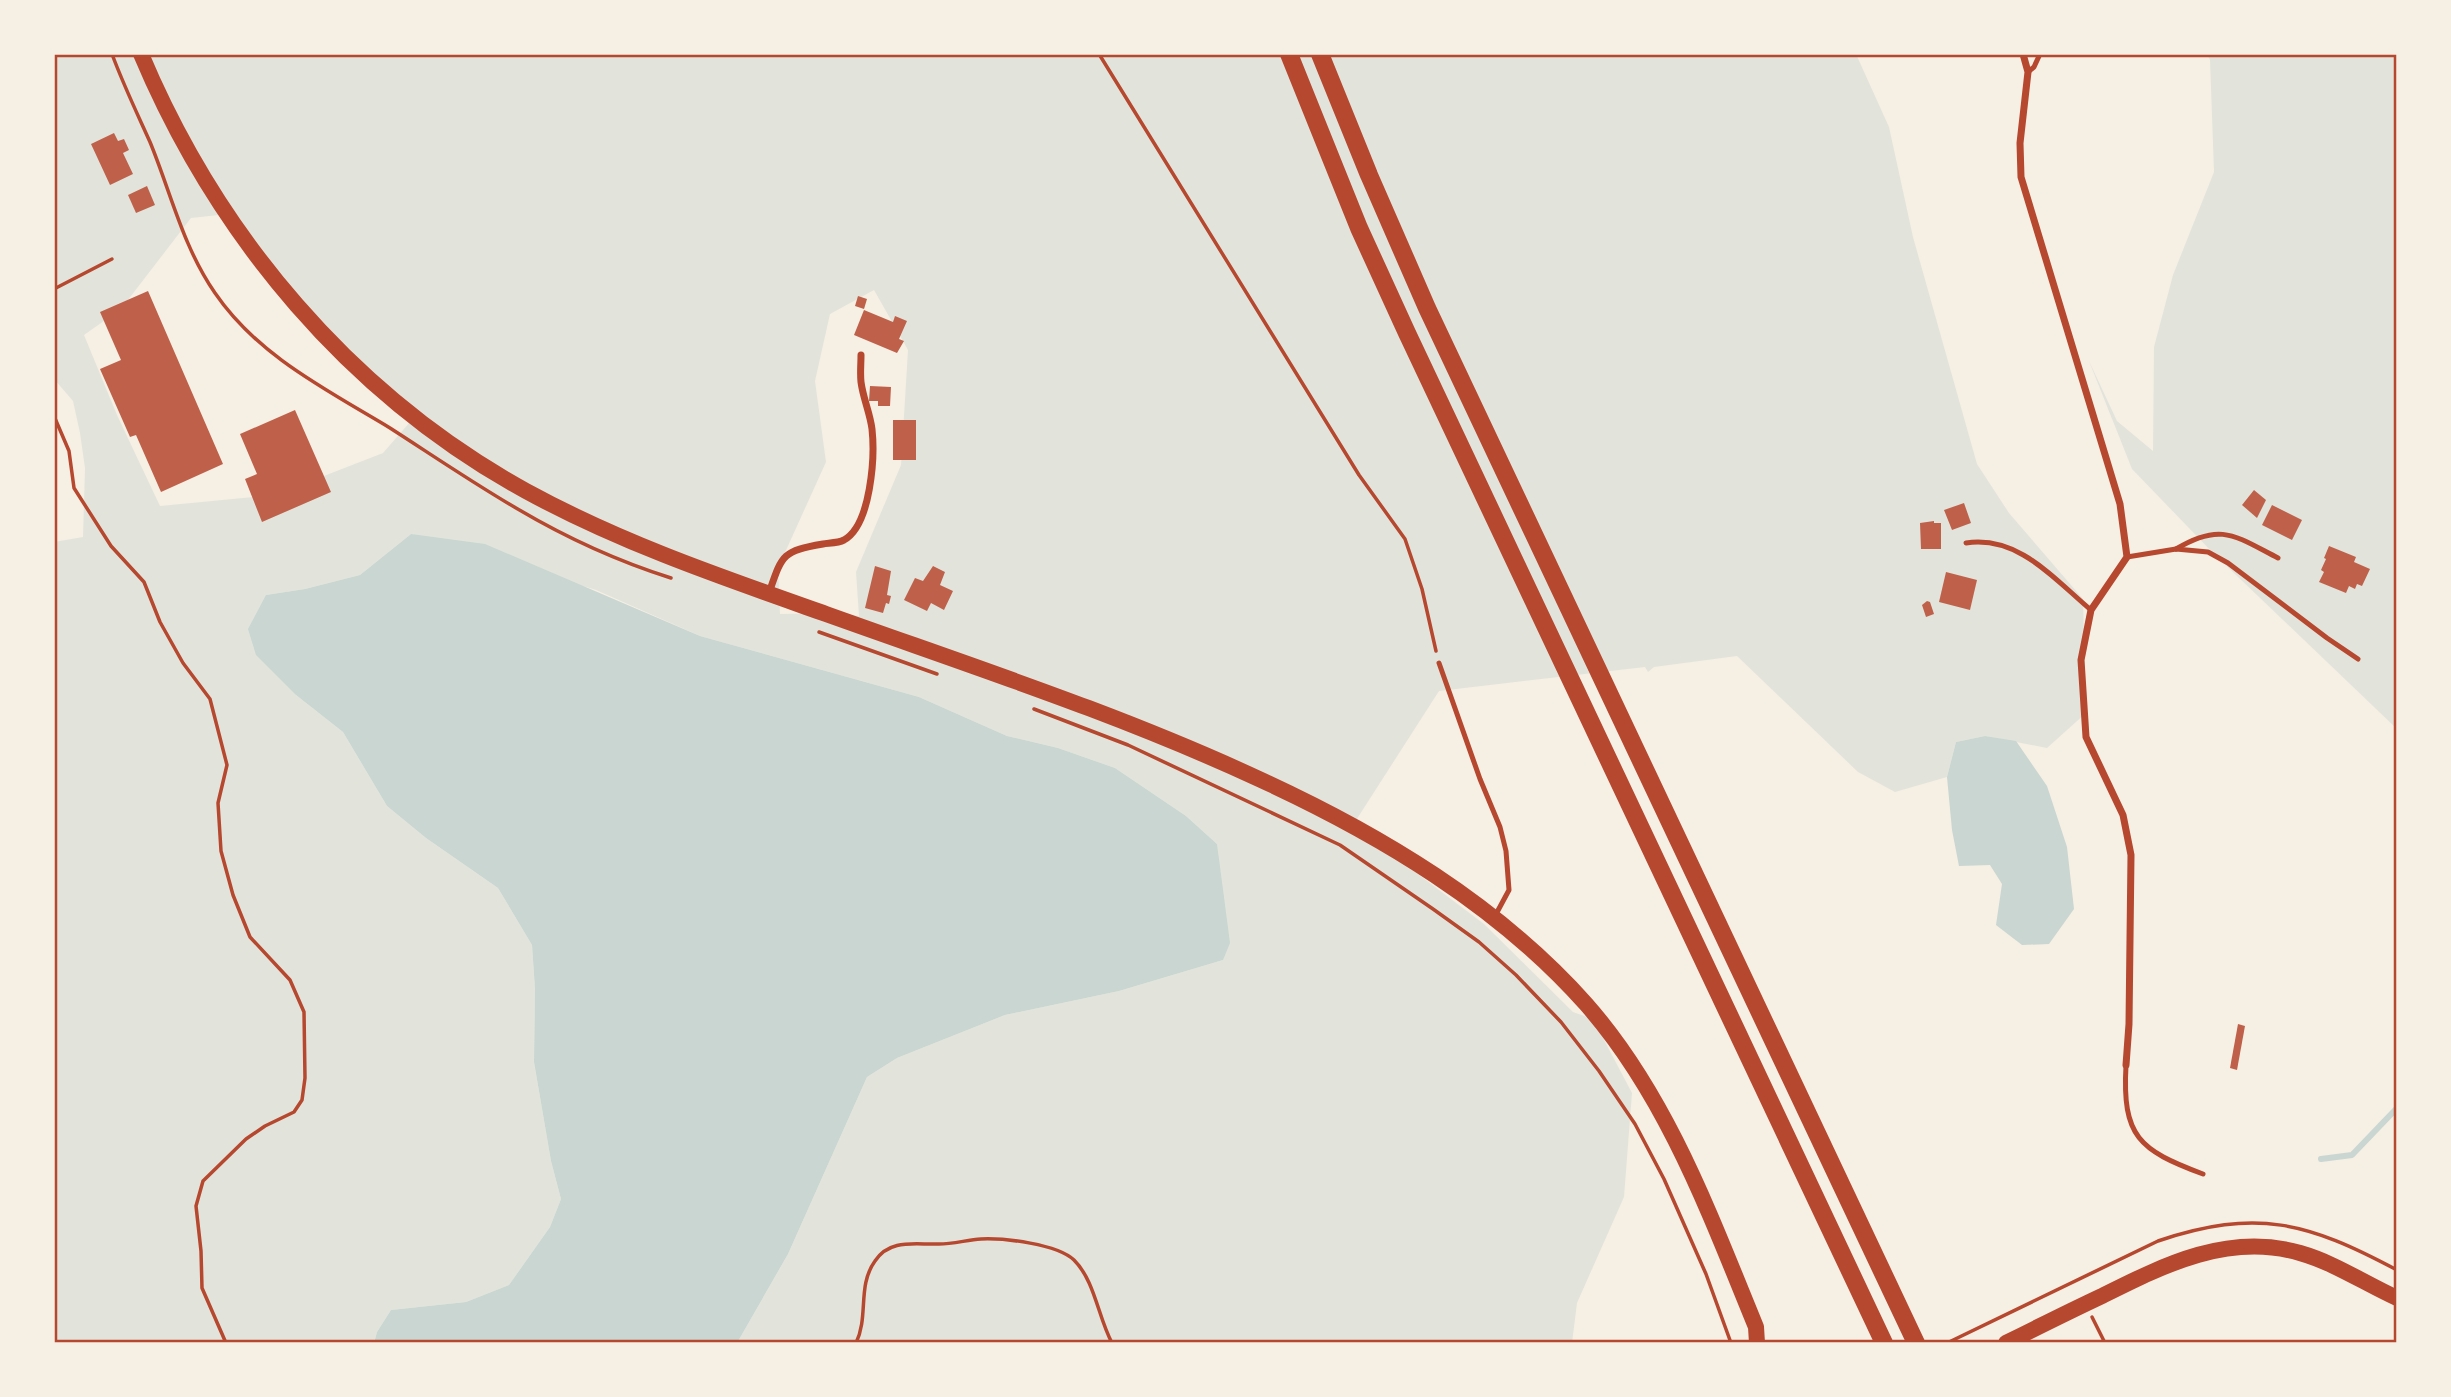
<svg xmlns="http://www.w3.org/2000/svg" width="2451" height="1397" font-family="'Open Sans',sans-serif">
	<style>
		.green { fill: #e2e4dc; fill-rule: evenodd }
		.water { fill: #c9d6d2 }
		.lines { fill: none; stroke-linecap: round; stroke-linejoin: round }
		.stream { stroke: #c9d6d2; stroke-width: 6 }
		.building { fill: #bf614a }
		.path { stroke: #b5482f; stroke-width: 3.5 }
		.service { stroke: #b5482f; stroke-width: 5 }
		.minor { stroke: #b5482f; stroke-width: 7 }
		.primary { stroke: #b5482f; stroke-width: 16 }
		.motorway { stroke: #b5482f; stroke-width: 18 }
		.neatline { fill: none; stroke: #b5482f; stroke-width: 2.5 }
	</style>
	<rect width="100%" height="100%" fill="#f6efe4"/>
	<g class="green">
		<path d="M 54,54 L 1856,54 L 1889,127 L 1913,237 L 1977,464 L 2009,513 L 2083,599 L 2086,713 L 2047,748 L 1985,736 L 1956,742 L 1947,777 L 1895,792 L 1858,772 L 1737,656 L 1654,667 L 1648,672 L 1645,667 L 1439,691 L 1353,825 L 1484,924 L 1573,1012 L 1593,1019 L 1632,1093 L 1624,1197 L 1577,1303 L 1572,1343 L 737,1343 L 788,1254 L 867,1077 L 897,1058 L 1005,1015 L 1119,991 L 1223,960 L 1217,844 L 1186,816 L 1115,768 L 1058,748 L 1007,736 L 919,697 L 700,636 L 596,590 L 411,534 L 360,575 L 305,589 L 266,595 L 296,695 L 343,732 L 387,806 L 426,838 L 498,888 L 532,945 L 535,989 L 534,1062 L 551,1161 L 561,1199 L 550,1227 L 509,1285 L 466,1302 L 391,1310 L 377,1332 L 374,1343 L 54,1343 L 54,542 L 83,537 L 85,468 L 80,433 L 73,401 L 54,379 ZM 228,214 L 333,351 L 410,422 L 383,453 L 275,495 L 160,506 L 117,415 L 84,335 L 121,309 L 191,218 ZM 874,290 L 908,350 L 901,465 L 856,572 L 859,616 L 837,613 L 780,614 L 778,568 L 826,462 L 815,381 L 830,314 Z"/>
		<polygon points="2207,54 2397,54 2397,729 2214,554 2132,469 2089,361 2117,421 2153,451 2154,347 2173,275 2214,172 2210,60"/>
	</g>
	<g class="water">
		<polygon points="411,534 485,544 700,636 919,697 1007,736 1058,748 1115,768 1186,816 1217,844 1230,943 1223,960 1119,991 1005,1015 897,1058 867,1077 788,1254 737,1343 374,1343 377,1332 391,1310 466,1302 509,1285 550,1227 561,1199 551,1161 534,1062 535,989 532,945 498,888 426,838 387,806 343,732 296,695 256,655 248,629 266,595 305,589 360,575"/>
		<polygon points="1985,736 2016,741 2047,786 2067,847 2074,909 2049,944 2022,945 1996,925 2002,884 1990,865 1959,866 1952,830 1947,777 1956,742"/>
	</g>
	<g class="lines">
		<polyline class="stream" points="2321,1159 2352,1155 2397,1108"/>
	</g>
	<g class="building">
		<polygon points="114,133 118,141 124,139 129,150 123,153 133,174 110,185 91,144"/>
		<polygon points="147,186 155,205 136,213 128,195"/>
		<polygon points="148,291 223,464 161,492 136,435 130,437 100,369 121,360 100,312"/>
		<polygon points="858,296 867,299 864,309 855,306"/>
		<polygon points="864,310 893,322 895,316 907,321 899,339 904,341 897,353 854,335"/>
		<polygon points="870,386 891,387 890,406 878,406 878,401 869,401"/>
		<polygon points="295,410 331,492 262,522 245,479 257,474 240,434"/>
		<rect x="893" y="420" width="23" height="40"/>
		<polygon points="2254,490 2266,500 2257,518 2242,505"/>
		<polygon points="1964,503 1971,523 1952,530 1944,510"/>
		<polygon points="2272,505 2302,520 2292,540 2262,525"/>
		<polygon points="1934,521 1934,523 1941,523 1941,549 1921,549 1920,523"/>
		<polygon points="2329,546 2356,557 2354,562 2370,569 2362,586 2357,584 2355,589 2349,586 2346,593 2319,582 2324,572 2321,570 2326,559 2324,558"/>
		<polygon points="875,566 891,571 887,595 891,596 889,604 886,603 883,613 865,608"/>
		<polygon points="933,566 945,572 940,585 953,591 944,610 931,603 927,611 904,600 915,578 923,581"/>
		<polygon points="1946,572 1977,580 1970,610 1939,602"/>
		<polygon points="1927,601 1930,602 1934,614 1926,617 1922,605"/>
		<polygon points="2238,1024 2245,1026 2237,1070 2230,1068"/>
	</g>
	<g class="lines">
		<g class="path">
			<path d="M 112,54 C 123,84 137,113 150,142 C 171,193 183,247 215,293 C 258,356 327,390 390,428 C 432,455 473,483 516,508 C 565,537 617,561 671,578"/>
			<polyline points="1099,54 1359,475 1405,539 1422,589 1436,651"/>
			<polyline points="54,289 112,259"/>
			<polyline points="54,416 69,451 74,488 111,546 144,582 160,622 183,663 210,699 227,765 218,803 221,851 233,895 250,937 290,980 304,1012 305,1078 302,1100 294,1112 265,1126 246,1139 203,1181 196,1206 201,1251 202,1288 226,1343"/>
			<polyline points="819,632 937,674"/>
			<polyline points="1034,709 1128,745 1340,845 1433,909 1479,942 1516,975 1561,1022 1599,1071 1635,1124 1664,1179 1706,1274 1731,1343"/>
			<polyline points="2092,1317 2105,1343"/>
			<path d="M 856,1343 C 869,1316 857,1286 875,1261 C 890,1238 916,1245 939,1244 C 953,1244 967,1240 981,1239 C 1005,1238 1057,1244 1074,1260 C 1095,1281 1098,1317 1112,1343"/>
			<path d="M 1947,1343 L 2158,1241 C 2257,1208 2307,1222 2397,1270"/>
		</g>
		<g class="service">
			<polyline points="2028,72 2034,67 2040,54"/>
			<path d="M 1966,543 C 2019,535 2055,580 2091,610"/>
			<path d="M 2176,549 C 2221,522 2235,536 2278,558"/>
			<polyline points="2127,557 2176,549 2208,552 2228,563 2327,638 2358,659"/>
			<polyline points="1439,663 1480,779 1500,827 1506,851 1509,890 1495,916"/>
			<path d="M 2126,1065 C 2122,1137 2139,1150 2203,1174"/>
		</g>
		<g class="minor">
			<polyline points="2023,54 2028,72 2020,143 2021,177 2120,504 2127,557 2091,610 2081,660 2086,737 2123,815 2131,855 2129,1024 2126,1065"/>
			<path d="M 769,593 C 782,555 782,551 823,544 C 829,543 838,543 844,540 C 871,525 875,457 872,429 C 870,413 863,398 861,382 C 860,373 861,364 861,355"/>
		</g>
		<g class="primary">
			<path d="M 141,54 C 218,237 351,395 526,491 C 621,543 724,578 826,614 C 971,666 1119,714 1259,779 C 1379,834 1498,905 1586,1004 C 1667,1096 1710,1215 1756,1327 L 1757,1343"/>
			<path d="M 2006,1343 C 2038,1327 2070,1311 2102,1296 C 2164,1265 2229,1232 2300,1253 C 2335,1263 2364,1283 2397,1298"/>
		</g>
		<g class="motorway">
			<polyline points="1289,54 1359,228 1407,333 1884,1343"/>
			<polyline points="1320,54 1369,175 1427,308 1916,1343"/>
		</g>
	</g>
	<rect width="2451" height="1397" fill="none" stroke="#f6efe4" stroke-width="112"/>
	<rect x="56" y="56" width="2339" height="1285" class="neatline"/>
</svg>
